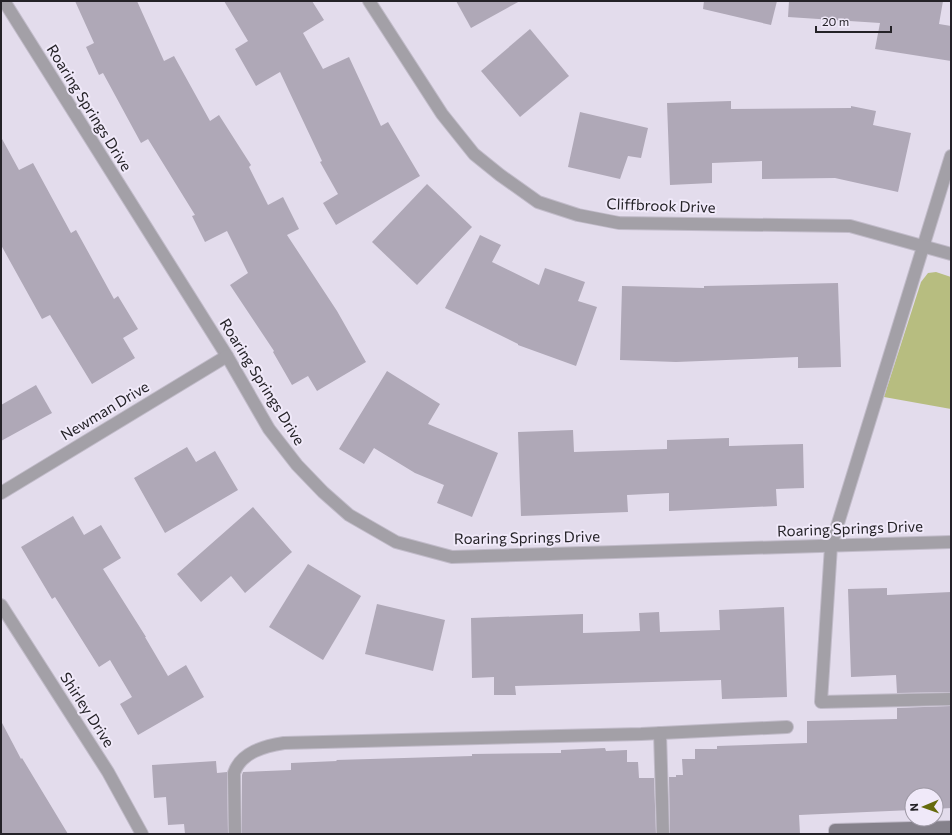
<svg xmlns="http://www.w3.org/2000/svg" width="952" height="835" font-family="Commissioner,sans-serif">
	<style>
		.green { fill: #b7bd80 }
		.building { fill: #afa8b7 }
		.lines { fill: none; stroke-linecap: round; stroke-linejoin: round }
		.lane-casing { stroke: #c1bbc9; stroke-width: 14 }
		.street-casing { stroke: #c1bbc9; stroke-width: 14 }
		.secondary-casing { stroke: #c1bbc9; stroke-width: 14 }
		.lane { stroke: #a3a0a7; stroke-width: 12 }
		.street { stroke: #a3a0a7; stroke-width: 12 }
		.secondary { stroke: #85818b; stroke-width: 12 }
		.labels { text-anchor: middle; stroke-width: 4; stroke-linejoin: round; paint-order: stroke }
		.street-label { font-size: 15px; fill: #242227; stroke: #f0e9f9 }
	</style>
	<rect width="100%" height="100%" fill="#e3dcec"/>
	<polygon class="green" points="936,272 951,277 951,409 884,397 921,282 928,273"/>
	<g class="building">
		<polygon points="75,1 137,1 164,61 174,56 210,121 219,115 251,165 249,167 268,205 283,197 299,229 287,235 337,311 366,362 317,391 308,376 292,385 273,352 274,351 230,285 248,273 227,231 205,242 192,216 195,215 148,139 141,143 103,73 99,75 86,47 94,43"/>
		<polygon points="224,1 312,1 324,20 303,33 323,69 349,57 381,126 388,122 420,176 336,225 323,203 338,194 320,162 322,161 280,72 256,86 235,49 248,41"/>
		<polygon points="456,1 520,1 471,28"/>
		<polygon points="704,1 777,1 771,25 703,9"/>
		<polygon points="789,1 943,1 939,24 951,26 951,61 875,49 880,23 788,17"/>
		<polygon points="530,29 569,76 520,117 481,71"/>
		<polygon points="731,101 731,109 851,108 851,106 876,111 873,125 911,133 898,192 835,178 762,179 762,161 712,163 712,183 670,185 667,103"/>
		<polygon points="580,112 648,128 641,158 628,156 620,179 568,167"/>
		<polygon points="1,137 19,170 33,163 71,233 76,230 114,299 118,296 138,329 123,338 135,358 92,384 50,315 42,319 1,245"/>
		<polygon points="427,184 472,227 417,285 372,242"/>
		<polygon points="480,235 501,245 492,262 539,285 545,268 585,282 578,301 597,307 576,366 518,345 518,344 445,308"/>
		<polygon points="838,283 841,367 798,368 798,357 676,362 620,360 622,286 704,288 704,286"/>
		<polygon points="387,371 440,404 428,424 498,453 472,517 437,503 444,485 415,473 374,448 364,464 339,449"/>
		<polygon points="36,385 52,413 1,441 1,405"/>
		<polygon points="573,430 574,452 667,449 667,440 729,438 729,446 803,444 804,488 776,489 777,506 669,511 669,493 627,495 628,512 521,516 518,432"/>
		<polygon points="187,447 196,462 215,451 238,490 165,533 134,478"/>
		<polygon points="253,507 292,552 245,593 231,576 201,602 177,574"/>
		<polygon points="73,516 84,535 101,525 121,558 103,569 146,637 145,637 168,676 186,665 204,697 138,735 120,704 132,697 110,660 99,667 55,597 52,599 21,547"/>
		<polygon points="308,564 361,596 323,660 269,627"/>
		<polygon points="887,588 887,595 951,592 951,692 897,693 896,675 851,677 848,589"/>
		<polygon points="377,604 445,620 433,671 365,654"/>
		<polygon points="784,607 787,697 722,699 721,680 515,686 516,695 494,695 494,677 472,678 471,618 583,614 583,633 640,631 639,613 659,612 660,632 720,630 719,610"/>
		<polygon points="951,706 951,808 936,809 936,795 912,795 912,810 799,815 800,834 670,834 669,777 676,777 676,775 683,775 682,759 695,759 695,749 717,749 717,746 807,743 807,721 897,719 897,708"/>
		<polygon points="1,721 21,759 22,758 68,834 1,834"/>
		<polygon points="605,748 606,751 627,750 627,762 638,762 639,778 654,778 656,834 242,834 242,775 243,772 291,770 291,763 337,761 336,760 472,756 472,754 561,753 561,750"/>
		<polygon points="216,761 217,773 227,772 228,834 185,834 184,824 168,825 166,797 154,798 152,765"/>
	</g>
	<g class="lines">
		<g class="lane-casing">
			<polyline id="lane" points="951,156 831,546 821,702 951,699"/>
		</g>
		<g class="street-casing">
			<g id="street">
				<polyline points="4,1 227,356 269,429 297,465 323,492 349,515 396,542 452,557 951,542"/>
				<polyline points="369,1 442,114 474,154 500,175 538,202 578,215 619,223 850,226 951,254"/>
				<polyline points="1,493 227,356"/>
				<polyline points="1,605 108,772 142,834"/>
				<polyline points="660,733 663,834"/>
				<path d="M 235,834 L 234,773 C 241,752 265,746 284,743 L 641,734 L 787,727"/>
			</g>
		</g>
		<g class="secondary-casing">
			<polyline id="secondary" points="835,834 835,830 951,827"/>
		</g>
		<use href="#lane" class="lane"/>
		<use href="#street" class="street"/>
		<use href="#secondary" class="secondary"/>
	</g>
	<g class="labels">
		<g class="street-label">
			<text transform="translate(89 108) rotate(58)" y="5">Roaring Springs Drive</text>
			<text transform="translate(661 206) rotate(2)" y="5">Cliffbrook Drive</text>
			<text transform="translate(262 382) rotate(58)" y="5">Roaring Springs Drive</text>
			<text transform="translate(105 411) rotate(-31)" y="5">Newman Drive</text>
			<text transform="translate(850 529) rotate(-2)" y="5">Roaring Springs Drive</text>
			<text transform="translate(527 538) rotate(-1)" y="5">Roaring Springs Drive</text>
			<text transform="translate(87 710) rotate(57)" y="5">Shirley Drive</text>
		</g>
	</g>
	<rect width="952" height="835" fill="none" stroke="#242227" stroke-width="4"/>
	<g transform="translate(924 807) rotate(268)"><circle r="19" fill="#f0e9f9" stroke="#9e99a5"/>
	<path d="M0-3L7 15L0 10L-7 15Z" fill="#656a0c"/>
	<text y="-6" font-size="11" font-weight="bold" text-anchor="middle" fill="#242227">N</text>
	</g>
	<path d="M816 26v6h75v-6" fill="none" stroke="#242227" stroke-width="2"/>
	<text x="822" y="26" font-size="12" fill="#242227" stroke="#f0e9f9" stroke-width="3" paint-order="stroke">20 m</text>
</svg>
